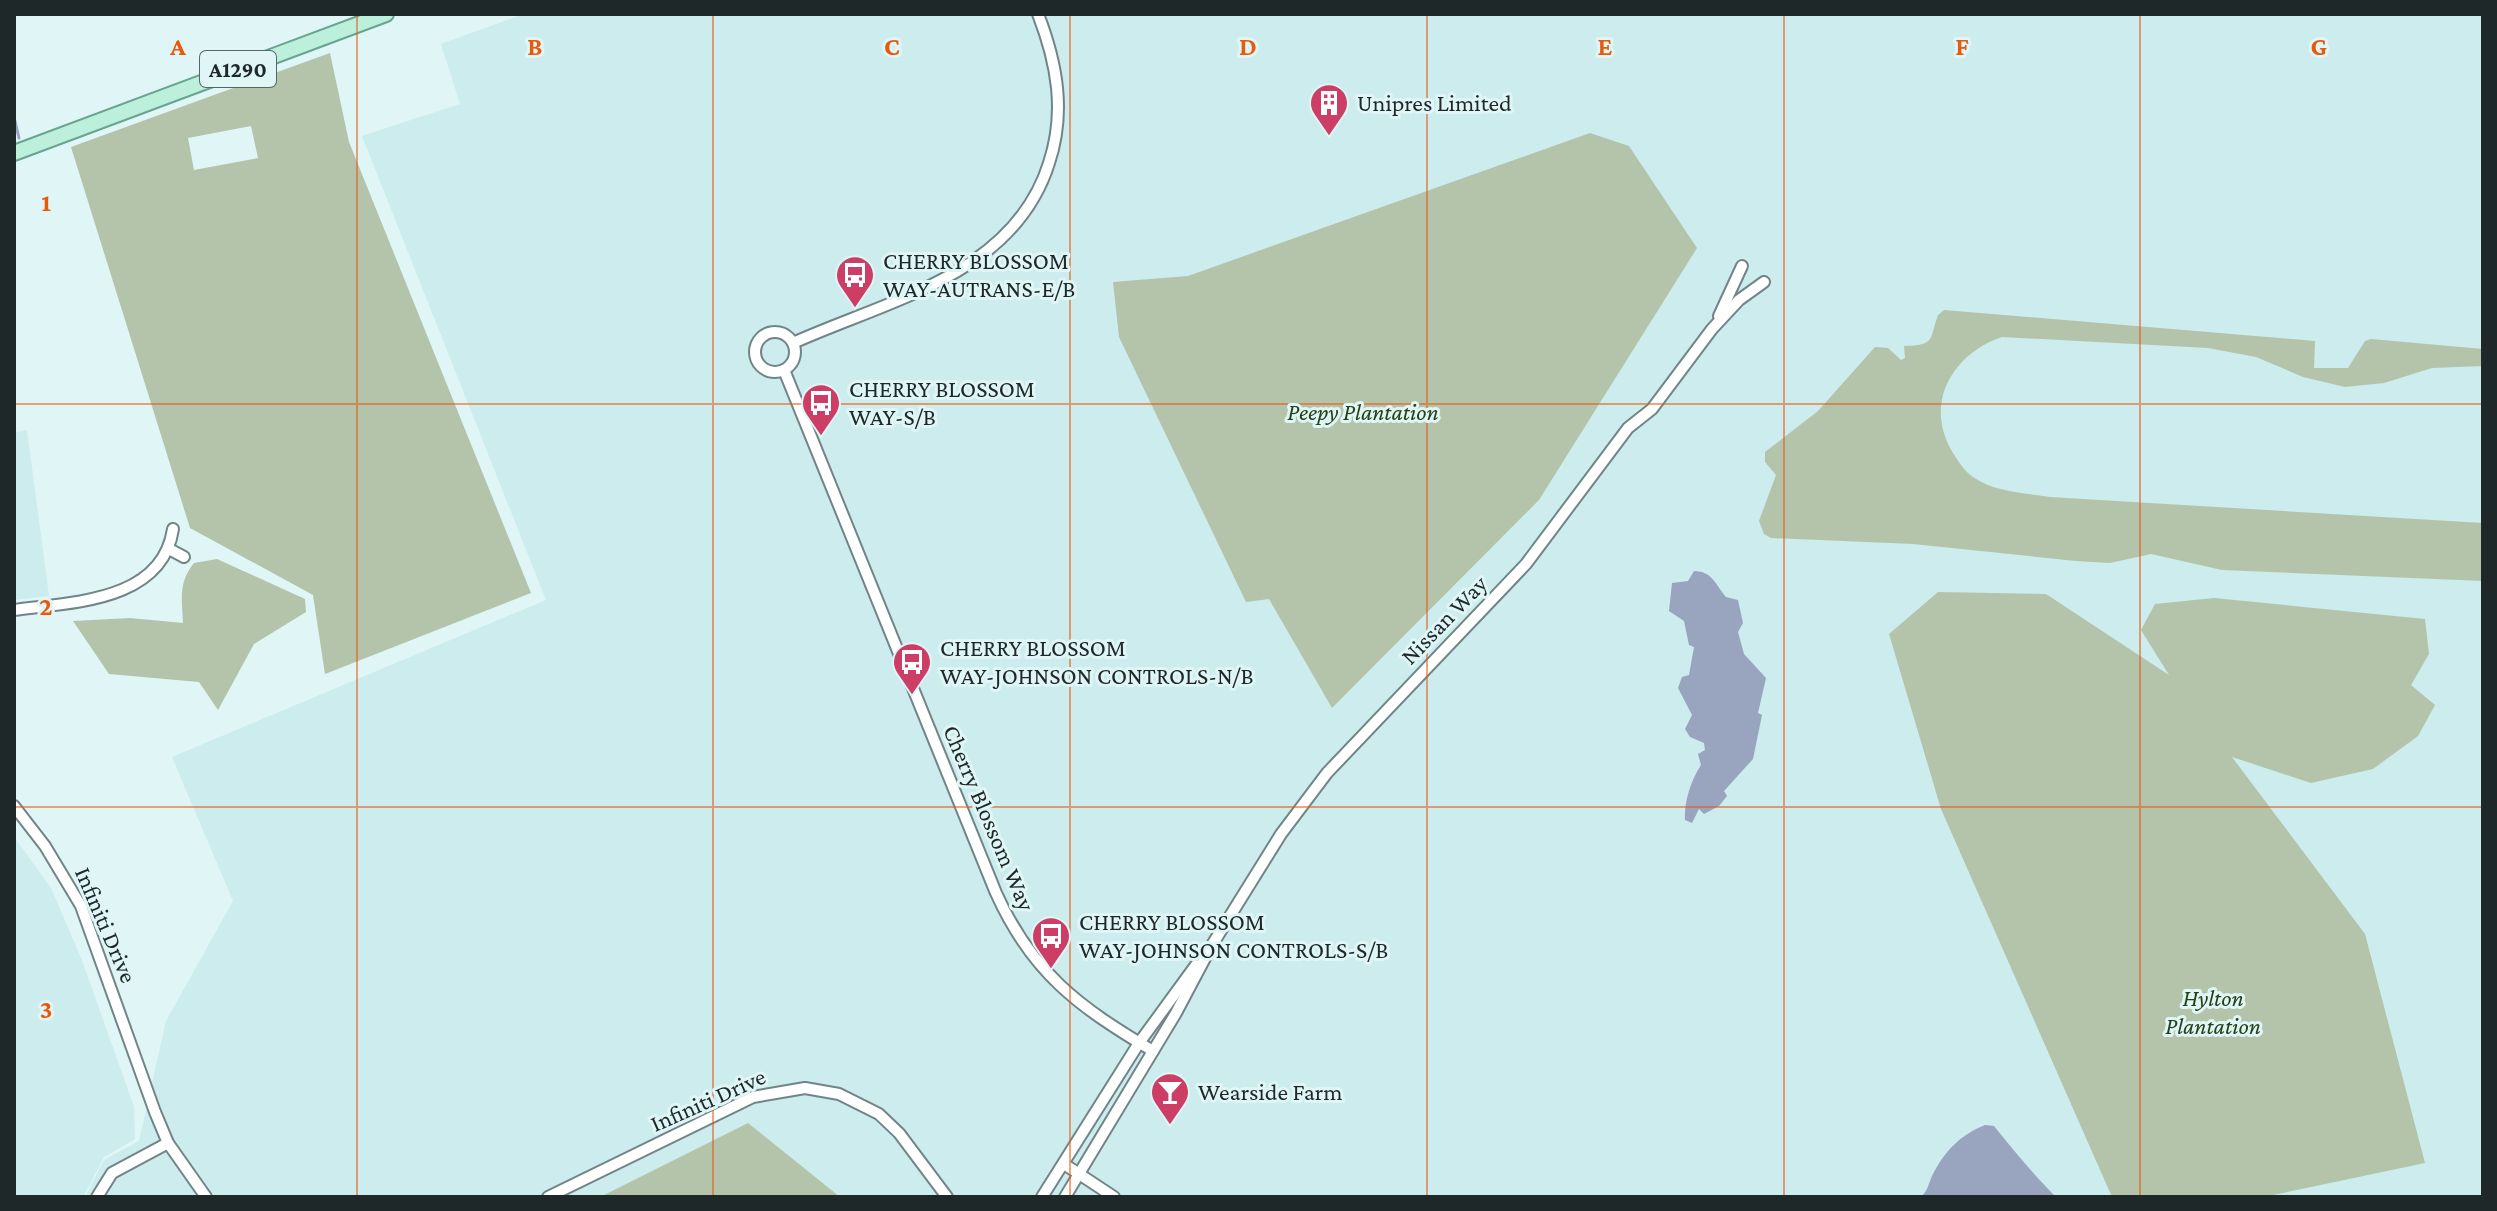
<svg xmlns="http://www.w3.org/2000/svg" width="2497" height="1211" font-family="'Crimson Pro',serif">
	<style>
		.built { fill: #ccecee }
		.green { fill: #b3c4ab; fill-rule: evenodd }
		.water { fill: #99a4bf }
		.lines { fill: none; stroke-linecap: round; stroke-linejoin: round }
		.stream { stroke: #99a4bf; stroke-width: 3 }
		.minor-casing { stroke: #718587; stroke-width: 14 }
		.major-casing { stroke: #68a48f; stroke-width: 18 }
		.minor { stroke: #fff; stroke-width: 10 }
		.major { stroke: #bcf0dd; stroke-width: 14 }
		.grid { fill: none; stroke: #e8590c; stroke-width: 2; stroke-opacity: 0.55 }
		.labels { text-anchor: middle; stroke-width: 6; stroke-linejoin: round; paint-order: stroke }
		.shield { fill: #dff5f6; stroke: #596666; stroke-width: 2 }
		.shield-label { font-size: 22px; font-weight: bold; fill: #1f2828 }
		.poi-label { font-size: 24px; fill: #1f2828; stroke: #dff5f6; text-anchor: start }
		.park-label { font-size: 24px; font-style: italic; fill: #263f16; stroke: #dff5f6 }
		.street-label { font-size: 24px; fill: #1f2828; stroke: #dff5f6 }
		.grid-label { font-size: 26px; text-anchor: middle; font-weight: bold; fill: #e8590c; stroke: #dff5f6; stroke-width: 6; stroke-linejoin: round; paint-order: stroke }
	</style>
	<rect width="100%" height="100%" fill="#dff5f6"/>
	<g class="built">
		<polygon points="524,14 2483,14 2483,1197 85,1197 104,1160 139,1141 166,1021 233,901 172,757 546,600 362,136 460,104 441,44"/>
		<polygon points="27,430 49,596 14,600 14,433"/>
		<polygon points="14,837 51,888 83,963 134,1107 135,1139 104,1157 83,1197 14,1197"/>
	</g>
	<g class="green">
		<path d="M 330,53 L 349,142 L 531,593 L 325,674 L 313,595 L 190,528 L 71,147 ZM 251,126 L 258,158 L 194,170 L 188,138 Z"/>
		<polygon points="1590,133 1629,146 1697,248 1539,500 1332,708 1269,599 1246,602 1119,337 1113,282 1188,276"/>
		<path d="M 1944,310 L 2315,341 L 2314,368 L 2348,368 L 2365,341 L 2371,339 L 2483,349 L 2483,366 L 2432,368 L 2384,383 L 2345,387 L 2303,377 L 2256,357 L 2208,348 L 2002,337 C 1952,354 1923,404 1953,453 C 1958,461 1965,472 1973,477 C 1994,492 2025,493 2050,497 L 2483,523 L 2483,581 L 2222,570 L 2151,554 L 2110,563 L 2076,561 L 1913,544 L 1771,538 L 1764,534 L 1759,521 L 1776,475 L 1765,462 L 1765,452 L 1818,411 L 1875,347 L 1888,348 L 1901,360 L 1905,358 L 1904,346 C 1936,345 1929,340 1938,315 Z"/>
		<path d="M 217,559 L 305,599 L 306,612 L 254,644 L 218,710 L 199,682 L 109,674 L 73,621 L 130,618 L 183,623 C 182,599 178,583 194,563 Z"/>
		<polygon points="1938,592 2046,594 2169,675 2141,630 2155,604 2214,598 2425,619 2429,654 2411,685 2435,705 2418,736 2373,769 2311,783 2232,757 2365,934 2425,1163 2264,1197 2112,1197 1941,809 1889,634"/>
		<polygon points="748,1123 840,1197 600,1197"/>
	</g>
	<g class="water">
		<path d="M 1694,571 C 1712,571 1716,585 1726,597 L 1738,600 L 1743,623 L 1738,632 L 1744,654 L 1766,678 L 1758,713 L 1762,715 L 1753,759 L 1724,791 L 1727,796 L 1719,806 L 1704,814 L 1699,809 L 1692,823 L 1685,820 C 1684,803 1690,782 1701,765 L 1698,754 L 1705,750 L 1704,743 L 1690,737 L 1685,729 L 1692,715 L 1678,688 L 1682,677 L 1689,675 L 1694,647 L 1689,645 L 1684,621 L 1669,611 L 1672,583 L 1688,581 Z"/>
		<path d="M 1985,1125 L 1994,1126 C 2014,1151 2033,1174 2056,1197 L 1921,1197 C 1929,1189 1928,1184 1933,1174 C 1945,1151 1960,1135 1985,1125 Z"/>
	</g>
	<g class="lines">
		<polyline class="stream" points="14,117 19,138"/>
		<g class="minor-casing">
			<g id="minor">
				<polyline points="1719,316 1742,266"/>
				<circle cx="775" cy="352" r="20"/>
				<path d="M 793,343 C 888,300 1014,275 1049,163 C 1066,112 1057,63 1038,14"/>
				<path d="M 784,370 L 996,893 C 1032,973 1079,1007 1153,1051"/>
				<polyline points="169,549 184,557"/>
				<path d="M 14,610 C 72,602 162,602 173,529"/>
				<polyline points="14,806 45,846 81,906 155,1112 168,1143 206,1197"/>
				<polyline points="1064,1164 1114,1197"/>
				<polyline points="97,1197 112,1173 168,1143"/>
				<polyline points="548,1197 753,1097 805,1088 839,1094 879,1114 899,1133 947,1197"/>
				<polyline points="1042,1197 1139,1043 1196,965"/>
				<polyline points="1065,1197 1176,1013 1212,945 1281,834 1327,773 1526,564 1628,428 1652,409 1712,329 1739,300 1764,282"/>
			</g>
		</g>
		<g class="major-casing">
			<polyline id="major" points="14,153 386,14"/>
		</g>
		<use href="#minor" class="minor"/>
		<use href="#major" class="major"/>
	</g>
	<path class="grid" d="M 357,14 L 357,1197M 713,14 L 713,1197M 1070,14 L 1070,1197M 1427,14 L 1427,1197M 1784,14 L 1784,1197M 2140,14 L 2140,1197M 14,404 L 2483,404M 14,807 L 2483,807"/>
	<defs>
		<g id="building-pin" transform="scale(2)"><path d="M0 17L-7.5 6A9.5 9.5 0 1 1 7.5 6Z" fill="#cc3e65" stroke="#dff5f6"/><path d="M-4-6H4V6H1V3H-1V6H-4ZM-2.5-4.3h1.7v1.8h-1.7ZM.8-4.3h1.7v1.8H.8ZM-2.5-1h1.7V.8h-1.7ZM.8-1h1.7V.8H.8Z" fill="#fff"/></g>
		<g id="bus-pin" transform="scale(2)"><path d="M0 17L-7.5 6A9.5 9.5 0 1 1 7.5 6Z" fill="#cc3e65" stroke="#dff5f6"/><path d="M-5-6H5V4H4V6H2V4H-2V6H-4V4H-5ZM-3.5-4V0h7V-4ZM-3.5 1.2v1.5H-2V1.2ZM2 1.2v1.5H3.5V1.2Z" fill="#fff"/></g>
		<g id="bar-pin" transform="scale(2)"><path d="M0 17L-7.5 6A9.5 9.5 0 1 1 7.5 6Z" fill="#cc3e65" stroke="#dff5f6"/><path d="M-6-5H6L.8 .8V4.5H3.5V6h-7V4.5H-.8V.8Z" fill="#fff"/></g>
	</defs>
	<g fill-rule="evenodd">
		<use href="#building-pin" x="1329" y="103"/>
		<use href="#bus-pin" x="855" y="275"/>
		<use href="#bus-pin" x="821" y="403"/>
		<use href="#bus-pin" x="912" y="662"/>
		<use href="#bus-pin" x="1051" y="936"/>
		<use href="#bar-pin" x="1170" y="1092"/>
	</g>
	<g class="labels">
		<rect class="shield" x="200" y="51" width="76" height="36" rx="6"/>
		<g class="shield-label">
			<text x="238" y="77">A1290</text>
		</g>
		<g class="poi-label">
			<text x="1357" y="111">Unipres Limited</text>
			<text x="883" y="269">CHERRY BLOSSOM<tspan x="883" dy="28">WAY-AUTRANS-E/B</tspan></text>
			<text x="849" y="397">CHERRY BLOSSOM<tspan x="849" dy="28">WAY-S/B</tspan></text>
			<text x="940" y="656">CHERRY BLOSSOM<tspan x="940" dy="28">WAY-JOHNSON CONTROLS-N/B</tspan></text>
			<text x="1079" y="930">CHERRY BLOSSOM<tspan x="1079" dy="28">WAY-JOHNSON CONTROLS-S/B</tspan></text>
			<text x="1198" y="1100">Wearside Farm</text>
		</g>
		<g class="park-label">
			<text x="1363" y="420">Peepy Plantation</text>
			<text x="2213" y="1006">Hylton<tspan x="2213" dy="28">Plantation</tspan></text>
		</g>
		<g class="street-label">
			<text transform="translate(1444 620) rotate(-46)" y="8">Nissan Way</text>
			<text transform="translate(989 818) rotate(67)" y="8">Cherry Blossom Way</text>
			<text transform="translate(106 925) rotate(67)" y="8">Infiniti Drive</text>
			<text transform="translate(708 1100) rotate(-24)" y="8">Infiniti Drive</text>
		</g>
	</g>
	<g class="grid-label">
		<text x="178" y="55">A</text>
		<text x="535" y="55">B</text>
		<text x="892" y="55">C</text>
		<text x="1248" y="55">D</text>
		<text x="1605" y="55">E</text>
		<text x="1962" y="55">F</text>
		<text x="2319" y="55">G</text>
		<text x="46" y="211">1</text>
		<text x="46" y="615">2</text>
		<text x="46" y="1018">3</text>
	</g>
	<rect width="2497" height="1211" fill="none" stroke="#1f2828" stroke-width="32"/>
</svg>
